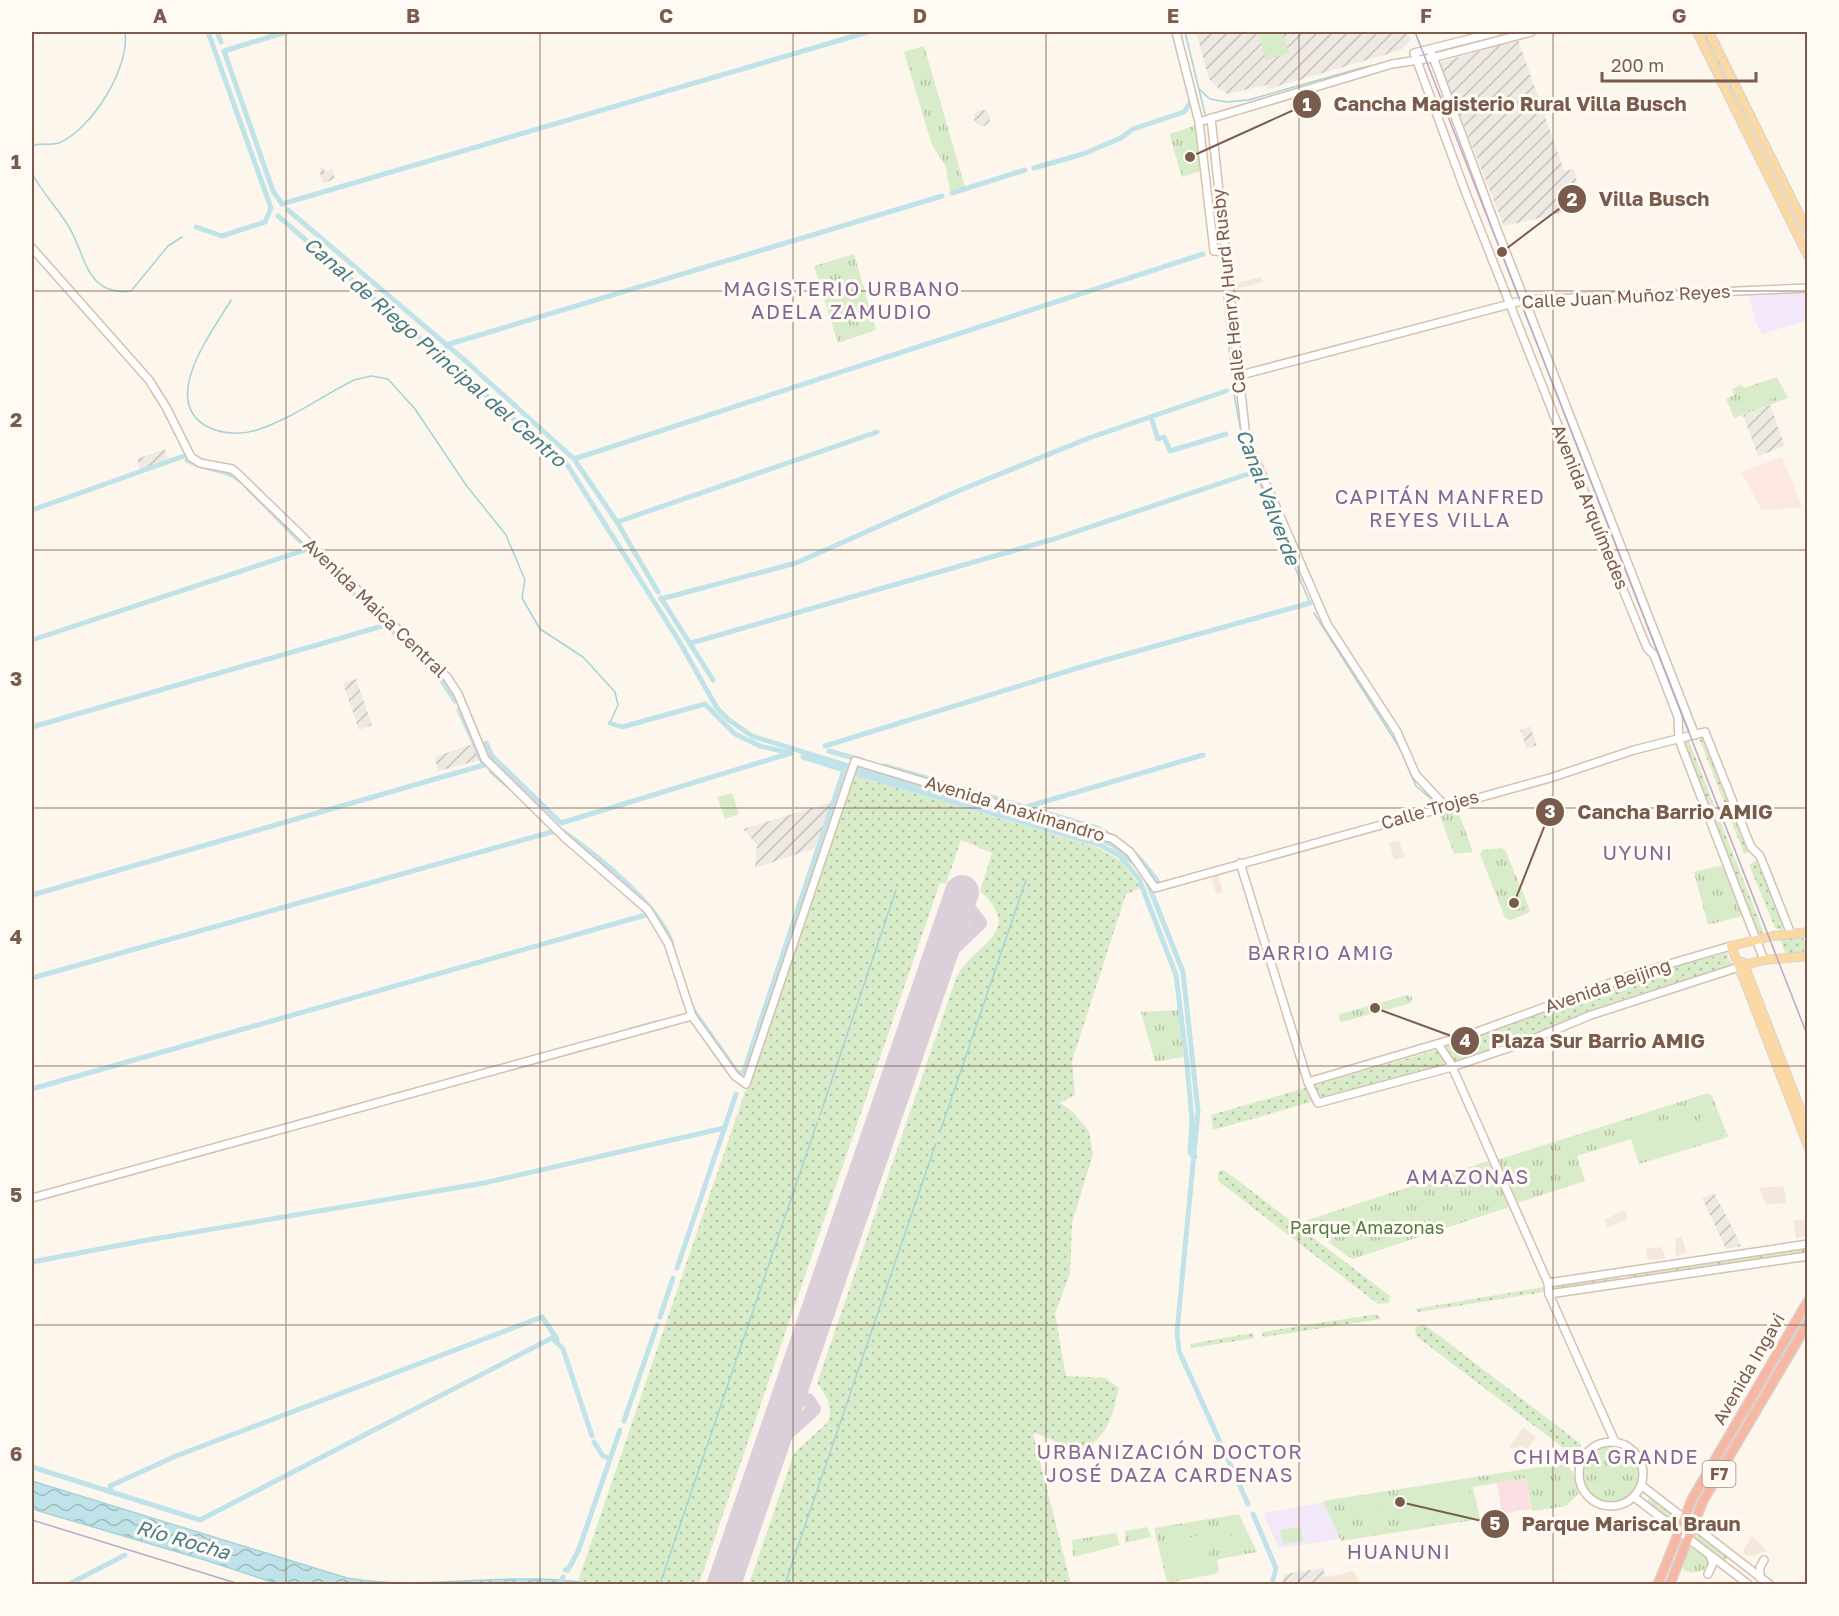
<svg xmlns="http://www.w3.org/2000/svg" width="1839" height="1616" font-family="'Golos Text',sans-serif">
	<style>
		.residential { fill: #f5e8da }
		.commercial { fill: #fde8e0 }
		.industrial { fill: url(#industrial-furrows) }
		.education { fill: #f3e8fa }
		.medical { fill: #fbdfe3 }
		.grass { fill: url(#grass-dots) }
		.park { fill: url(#park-tufts) }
		.pitch { fill: #d8ecc9 }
		.water { fill: url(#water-waves); stroke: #a5d3da; stroke-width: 1.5 }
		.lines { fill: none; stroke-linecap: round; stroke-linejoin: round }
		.stream { stroke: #a5d3da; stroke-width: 1.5 }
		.canal { stroke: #bfe3e8; stroke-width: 5 }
		.taxiway { stroke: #dbcfda; stroke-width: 14 }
		.runway { stroke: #dbcfda; stroke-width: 34 }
		.secondary-casing { stroke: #d6c0b0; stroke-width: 10 }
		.primary-casing { stroke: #dad1cd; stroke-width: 10 }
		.highway-casing { stroke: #dad1cd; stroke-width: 11 }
		.secondary { stroke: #fff; stroke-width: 7 }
		.primary { stroke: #fbd9a5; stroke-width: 8 }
		.highway { stroke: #f7b7a3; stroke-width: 8 }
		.tram { stroke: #b9a8c9; stroke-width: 1.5 }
		.grid { fill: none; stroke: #7a5c4d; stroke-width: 1.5; stroke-opacity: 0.55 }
		.labels { text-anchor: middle; stroke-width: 6; stroke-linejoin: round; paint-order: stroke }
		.shield { fill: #fffaf3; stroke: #a28b7f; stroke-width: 1.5 }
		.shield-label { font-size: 16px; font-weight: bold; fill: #7a5c4d }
		.street-label { font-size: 18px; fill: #7a5c4d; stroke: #fffaf3 }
		.park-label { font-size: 18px; fill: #537a41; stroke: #fffaf3 }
		.neighbourhood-label { font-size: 20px; letter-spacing: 1.5px; fill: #846695; stroke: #fffaf3 }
		.water-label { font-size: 20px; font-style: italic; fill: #437c86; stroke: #fffaf3 }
		.leader { fill: none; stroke: #7a5c4d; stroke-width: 2 }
		.callout-dot { fill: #7a5c4d; stroke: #fffaf3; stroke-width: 2 }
		.mark-label { font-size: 18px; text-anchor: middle; font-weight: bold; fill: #fff }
		.callout-label { font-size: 20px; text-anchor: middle; font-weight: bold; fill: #7a5c4d; stroke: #fffaf3; stroke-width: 6; stroke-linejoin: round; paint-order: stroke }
		.neatline { fill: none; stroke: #7a5c4d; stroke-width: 2 }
		.grid-label { font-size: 20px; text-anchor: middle; font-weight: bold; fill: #7a5c4d }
	</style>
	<defs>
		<pattern id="industrial-furrows" width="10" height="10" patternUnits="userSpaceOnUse" patternTransform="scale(1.5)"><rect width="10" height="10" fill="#efe9e4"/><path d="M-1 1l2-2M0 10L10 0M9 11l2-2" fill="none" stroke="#c7c0bb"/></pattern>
		<pattern id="grass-dots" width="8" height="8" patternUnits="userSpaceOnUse" patternTransform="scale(1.5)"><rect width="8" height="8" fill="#d8ecc9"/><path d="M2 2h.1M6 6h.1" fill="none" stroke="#b4c2a5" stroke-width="1.8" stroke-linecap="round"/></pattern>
		<pattern id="park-tufts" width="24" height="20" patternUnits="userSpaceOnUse" patternTransform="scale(1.5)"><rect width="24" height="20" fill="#d8ecc9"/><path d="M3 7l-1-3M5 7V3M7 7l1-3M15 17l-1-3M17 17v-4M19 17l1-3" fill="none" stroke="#b4c2a5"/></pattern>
		<pattern id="water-waves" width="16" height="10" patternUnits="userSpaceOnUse" patternTransform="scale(1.5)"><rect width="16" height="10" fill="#bfe3e8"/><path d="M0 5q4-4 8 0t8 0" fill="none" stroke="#a0bbbe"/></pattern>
	</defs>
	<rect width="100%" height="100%" fill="#fdf6ec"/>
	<g class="residential">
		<polygon points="1261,277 1263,282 1233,290 1232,284"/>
		<polygon points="1399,841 1405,857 1394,860 1389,843"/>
		<polygon points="1218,874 1223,892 1216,894 1211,876"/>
		<polygon points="1784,1186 1786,1203 1766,1205 1759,1188"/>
		<polygon points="1624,1210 1628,1218 1608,1228 1604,1220"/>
		<polygon points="1807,1219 1807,1236 1796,1238 1794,1221"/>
		<polygon points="1682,1236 1687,1253 1676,1256 1675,1239"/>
		<polygon points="1661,1247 1666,1258 1648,1260 1646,1249"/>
		<polygon points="1523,1427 1536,1437 1527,1449 1509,1448"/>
		<polygon points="1752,1536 1767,1551 1751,1556 1744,1554 1744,1549"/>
		<polygon points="1354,1571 1360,1584 1328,1584 1326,1577"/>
	</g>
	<polygon class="commercial" points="1782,457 1802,507 1762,510 1741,472"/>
	<g class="industrial">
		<polygon points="1196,32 1407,32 1411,40 1401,50 1268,89 1266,85 1228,94 1220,90 1209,79"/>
		<polygon points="1518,39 1564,171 1574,169 1582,208 1504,226 1439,63"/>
		<circle cx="982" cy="118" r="8"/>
		<polygon points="323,167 325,172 332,169 335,179 323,183 319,169"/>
		<polygon points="1770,405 1785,446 1758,456 1743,415"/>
		<polygon points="165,449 168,460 141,471 137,459"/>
		<polygon points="356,679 372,725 359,730 343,683"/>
		<polygon points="1530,726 1537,745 1527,749 1520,730"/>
		<polygon points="473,744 480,760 438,771 435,757"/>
		<polygon points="832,802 815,848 755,868 757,845 743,829"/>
		<polygon points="1714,1193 1732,1227 1741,1246 1726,1249 1702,1198"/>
		<polygon points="1323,1568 1328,1584 1282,1584 1285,1574"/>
	</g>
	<g class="education">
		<polygon points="1807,293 1807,320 1762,334 1755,320 1749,296"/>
		<polygon points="1324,1502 1340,1539 1279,1548 1264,1517 1265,1513"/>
	</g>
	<polygon class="medical" points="1526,1478 1531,1509 1502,1514 1497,1483"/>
	<g class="grass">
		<polygon points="1700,32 1705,32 1752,124 1750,126"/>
		<polygon points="1704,736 1749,852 1744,854 1699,738"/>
		<polygon points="1689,741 1764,933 1757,934 1683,743"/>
		<path d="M 853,775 L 1096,847 L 1121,861 L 1141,888 L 1126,894 L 1072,1061 L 1075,1095 L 1060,1103 L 1073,1112 L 1089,1131 L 1093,1154 L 1072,1223 L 1070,1273 L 1055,1314 L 1066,1376 L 1106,1378 L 1119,1388 C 1111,1417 1109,1440 1077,1451 L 1036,1433 L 1033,1434 L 1071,1584 L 749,1584 L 794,1453 L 828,1422 C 834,1406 826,1396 817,1383 L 956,978 C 972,943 1027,934 980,891 L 992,853 L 961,840 L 946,884 L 940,883 L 699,1584 L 589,1584 L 578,1581 Z"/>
		<polygon points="1756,860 1784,925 1782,930 1775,928 1749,865"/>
		<polygon points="1802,936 1807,945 1807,952 1786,954 1779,938"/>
		<polygon points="1727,953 1731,965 1601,1006 1524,1038 1454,1062 1444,1046 1635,978"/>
		<polygon points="1437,1050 1448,1063 1213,1130 1211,1115"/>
		<polygon points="1224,1170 1390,1296 1389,1303 1378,1304 1218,1181 1218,1172"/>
		<polygon points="1807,1247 1807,1253 1630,1279 1628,1275"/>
		<polygon points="1619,1276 1622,1281 1555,1290 1554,1285"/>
		<polygon points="1544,1287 1545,1292 1419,1312 1414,1309"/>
		<polygon points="1807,1309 1807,1315 1748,1417 1745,1416"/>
		<polygon points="1377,1314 1381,1319 1263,1337 1262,1332"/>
		<polygon points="1424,1324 1581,1444 1581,1451 1570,1453 1416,1336 1415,1327"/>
		<polygon points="1252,1333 1255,1338 1192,1348 1190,1344"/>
		<polygon points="1739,1426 1742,1427 1690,1516 1697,1497"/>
		<polygon points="1652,1497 1677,1517 1676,1522 1672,1523 1648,1504 1648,1499"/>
		<polygon points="1694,1532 1727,1555 1727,1560 1723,1561 1692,1538"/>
	</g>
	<g class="park">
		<polygon points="924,46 965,187 950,191 946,167 932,145 904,52"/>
		<polygon points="1194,126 1197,126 1203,167 1200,171 1182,177 1169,134"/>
		<polygon points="854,254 876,330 838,343 814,266"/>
		<polygon points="1777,377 1788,398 1734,418 1726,399 1734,395 1732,389 1742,385 1744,388"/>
		<polygon points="1453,808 1458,811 1473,852 1454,854 1440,816 1442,811"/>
		<polygon points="1501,848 1505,850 1530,910 1528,913 1511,920 1505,918 1480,854 1483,850"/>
		<polygon points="1717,866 1723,867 1742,916 1708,925 1694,872"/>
		<polygon points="1407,995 1412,997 1411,1003 1342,1022 1339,1020 1340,1014"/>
		<polygon points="1179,1010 1183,1057 1155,1062 1141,1012"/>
		<polygon points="1708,1093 1712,1096 1728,1136 1725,1138 1639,1164 1631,1139 1577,1156 1585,1181 1518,1203 1497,1160"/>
		<polygon points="1488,1161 1510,1203 1509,1207 1353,1259 1348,1257 1305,1224 1308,1220"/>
		<circle cx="1610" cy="1475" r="28"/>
		<polygon points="1557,1464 1568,1466 1574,1474 1578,1494 1566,1506 1532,1511 1526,1478 1473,1487 1480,1519 1341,1541 1323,1501"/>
		<polygon points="1239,1514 1257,1552 1219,1559 1217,1561 1219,1571 1215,1574 1167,1583 1154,1528"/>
		<polygon points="1147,1527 1151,1537 1125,1543 1125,1531"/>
		<polygon points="1116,1533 1120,1545 1073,1557 1072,1540"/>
		<path d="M 1693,1547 L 1708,1558 L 1709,1564 C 1704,1572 1692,1575 1684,1570 L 1681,1564 L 1687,1549 Z"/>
	</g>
	<g class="pitch">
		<polygon points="1258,32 1282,32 1289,53 1266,60"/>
		<polygon points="922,50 929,73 915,78 907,55"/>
		<polygon points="1198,147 1202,160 1181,167 1177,154"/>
		<polygon points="851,289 854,301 839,305 836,294"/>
		<polygon points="1775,382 1781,395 1762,403 1756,390"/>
		<polygon points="732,793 739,814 725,819 717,797"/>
		<polygon points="1522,891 1527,905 1505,914 1500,900"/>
		<polygon points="1729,897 1734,912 1714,917 1709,902"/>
		<polygon points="1713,1112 1723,1134 1709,1140 1699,1118"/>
		<polygon points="1685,1114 1695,1145 1642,1161 1633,1130"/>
		<polygon points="1467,1479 1474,1516 1404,1529 1397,1492"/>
		<polygon points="1387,1495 1389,1508 1370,1512 1367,1499"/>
		<polygon points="1300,1527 1303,1541 1283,1544 1280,1530"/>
		<polygon points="1205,1534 1213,1569 1169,1579 1161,1544"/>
		<polygon points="1244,1534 1246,1550 1224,1553 1221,1537"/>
	</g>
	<path class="water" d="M 32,1481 L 347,1578 C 416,1590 488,1575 557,1580 C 568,1581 578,1581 589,1584 L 278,1584 L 205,1560 L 32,1509 Z"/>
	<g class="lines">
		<g class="stream">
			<polyline points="1185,32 1205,114"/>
			<polyline points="1486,40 1514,32"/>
			<polyline points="1435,53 1474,43"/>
			<polyline points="1199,89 1210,99 1227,102 1248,100 1361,68 1407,58"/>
			<path d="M 32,146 C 41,142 50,146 59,143 C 93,128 130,67 125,32"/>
			<path d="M 32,173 C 42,193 58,208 69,227 C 86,255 86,297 131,291 L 168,246 L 182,237"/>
			<polyline points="1220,258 1232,377"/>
			<path d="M 231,300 C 213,331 158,401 208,427 C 222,434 242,435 257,430 C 291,419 322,396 354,380 L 371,376 L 388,379 L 415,409 L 466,485 L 506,535 L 525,580 L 522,598 L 540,629 L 583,657 L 615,692 L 618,705 L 610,723"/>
			<polyline points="1233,388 1243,443 1310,603"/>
			<polyline points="1314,613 1399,747 1416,786 1435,802"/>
			<polyline points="820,1115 896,890"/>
			<polyline points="940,1132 1026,880"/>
			<polyline points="660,1584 817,1123"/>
			<polyline points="785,1584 936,1143"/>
		</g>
		<g class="canal">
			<polyline points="217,32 221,42"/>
			<polyline points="1034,168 1083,154 1121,138 1133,129 1184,112 1191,102"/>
			<polyline points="952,193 1025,170"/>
			<polyline points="282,204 868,32"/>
			<polyline points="282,204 273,191 224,51 286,32"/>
			<polyline points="288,210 469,364 574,459 1203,254"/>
			<polyline points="278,216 568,466 679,641 717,708 729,720 752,736 848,766"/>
			<polyline points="196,227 222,236 265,222 271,208 208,32"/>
			<polyline points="446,345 942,196"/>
			<polyline points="1231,389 1233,388"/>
			<polyline points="1151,417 1158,439 1164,437 1170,451 1226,434"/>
			<path d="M 187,460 C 205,470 225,468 241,481"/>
			<polyline points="576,462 617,522 658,592"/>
			<polyline points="32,510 184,456"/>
			<polyline points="617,522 877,432"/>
			<polyline points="314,554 381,620"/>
			<polyline points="661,598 713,680"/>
			<polyline points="661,599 796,563 958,491 1089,438 1226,391"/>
			<polyline points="386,625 442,681 455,701"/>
			<polyline points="32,640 308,549 248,488"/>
			<polyline points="691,643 1054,539 1254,472"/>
			<polyline points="459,710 484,765"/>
			<polyline points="610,723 622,727 705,704 735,734 760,746 790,753"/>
			<polyline points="32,727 386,625"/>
			<polyline points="486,743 492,756 561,823 791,753"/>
			<polyline points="825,746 1084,666 1310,603"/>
			<polyline points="829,751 861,760"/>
			<path d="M 885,766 L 1097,828 C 1127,843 1139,856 1158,882"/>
			<polyline points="857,769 1101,840 1113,845 1135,864"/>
			<polyline points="491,771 506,784"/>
			<polyline points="855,773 1100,845 1120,856 1139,879 1176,975 1187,1064 1192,1120 1190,1153 1195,1157"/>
			<polyline points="1026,807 1203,755"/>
			<path d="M 564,832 C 599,857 658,904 672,944"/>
			<polyline points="1147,881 1183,972 1198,1111 1177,1332 1179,1351 1248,1504"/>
			<polyline points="32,895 484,765"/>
			<polyline points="32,978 555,831 552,828"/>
			<polyline points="691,1007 737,1072 743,1074 844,770 803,757"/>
			<polyline points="630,1030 656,1023"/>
			<polyline points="32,1089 649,914"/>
			<polyline points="32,1262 142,1241 484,1183 724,1128"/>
			<polyline points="677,1268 736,1094"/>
			<polyline points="660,1317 673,1278"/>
			<polyline points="624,1421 657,1325"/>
			<polyline points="594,1442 603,1456 609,1458"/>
			<polyline points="32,1467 200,1520 552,1338 563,1349 592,1436"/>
			<polyline points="111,1492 110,1486 176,1456 542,1317 557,1339"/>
			<polyline points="1253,1514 1276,1568 1272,1584"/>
			<polyline points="565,1570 568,1570 579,1549 620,1430"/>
			<polyline points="69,1584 125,1555"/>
			<polyline points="560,1584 563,1577"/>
		</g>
		<g class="taxiway">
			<polyline points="937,964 980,923 972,912"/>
			<polyline points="770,1449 814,1409 808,1400"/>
		</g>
		<polyline class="runway" points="724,1584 962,892"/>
		<g class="secondary-casing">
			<g id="secondary">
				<polyline points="1176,32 1199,122 1214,251 1225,252"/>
				<polyline points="1497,32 1414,53 1467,196 1622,587 1647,648 1654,655 1678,717 1679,740 1764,960"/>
				<polyline points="1430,49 1498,232 1695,735"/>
				<polyline points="1211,118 1246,438 1327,624 1397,732 1416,775 1445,806"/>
				<polyline points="1199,122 1392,64 1432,58 1531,32"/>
				<polyline points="32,248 149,380 166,407 191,457 200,463 232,469 237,473 447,677 458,694 485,759 564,837 648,910 668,943 692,1016 735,1076 746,1084 855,761 1113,839 1130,852 1155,888 1550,778 1634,750 1705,732 1751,847 1760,856 1791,934"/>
				<polyline points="1237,376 1525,300 1808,288"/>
				<polyline points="1240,863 1308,1082 1318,1103 1452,1067 1526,1042 1591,1015 1739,967"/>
				<polyline points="1438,1044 1450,1062 1548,1283 1549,1294 1615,1442"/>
				<polyline points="1308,1082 1477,1032 1635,974 1731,946"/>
				<polyline points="32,1198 692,1016"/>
				<polyline points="1548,1283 1808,1244"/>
				<polyline points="1549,1294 1808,1256"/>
				<circle cx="1611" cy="1474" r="32"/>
				<polyline points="1641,1485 1769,1584"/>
				<polyline points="1634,1497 1748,1584"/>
				<polyline points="1708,1574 1713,1563 1710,1556"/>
				<polyline points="1760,1578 1760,1567 1764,1560"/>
			</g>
		</g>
		<g class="primary-casing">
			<g id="primary">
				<polyline points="1697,32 1808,256"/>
				<polyline points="1709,32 1808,232"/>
				<polyline points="1808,932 1773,936 1731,946 1808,1146"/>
				<polyline points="1743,962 1808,1129"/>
				<polyline points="1740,966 1764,960 1808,956"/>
			</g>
		</g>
		<g class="highway-casing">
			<g id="highway">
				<polyline points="1658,1584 1692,1499 1808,1301"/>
				<polyline points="1670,1584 1703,1501 1808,1323"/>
			</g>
		</g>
		<use href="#secondary" class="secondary"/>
		<use href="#primary" class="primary"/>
		<use href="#highway" class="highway"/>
		<g class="tram">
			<polyline points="1415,32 1808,1037"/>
			<polyline points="32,1520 239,1584"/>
		</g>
	</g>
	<path class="grid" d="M 286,32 L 286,1584M 540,32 L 540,1584M 793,32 L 793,1584M 1046,32 L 1046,1584M 1299,32 L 1299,1584M 1553,32 L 1553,1584M 32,291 L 1808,291M 32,550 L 1808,550M 32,808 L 1808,808M 32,1066 L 1808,1066M 32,1325 L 1808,1325"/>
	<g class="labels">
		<rect class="shield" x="1702.5" y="1461" width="33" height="26" rx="4.5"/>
		<g class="shield-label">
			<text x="1719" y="1480">F7</text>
		</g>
		<g class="street-label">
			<text transform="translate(1229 291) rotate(-96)" y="6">Calle Henry Hurd Rusby</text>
			<text transform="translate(1626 297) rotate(-3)" y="6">Calle Juan Muñoz Reyes</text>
			<text transform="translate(1590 507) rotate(68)" y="6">Avenida Arquímedes</text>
			<text transform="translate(375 608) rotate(44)" y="6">Avenida Maica Central</text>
			<text transform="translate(1015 809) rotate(17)" y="6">Avenida Anaximandro</text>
			<text transform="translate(1430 810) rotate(-16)" y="6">Calle Trojes</text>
			<text transform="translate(1608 986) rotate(-19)" y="6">Avenida Beijing</text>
			<text transform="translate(1749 1369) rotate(-60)" y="6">Avenida Ingavi</text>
		</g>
		<g class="park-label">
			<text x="1367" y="1234">Parque Amazonas</text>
		</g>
		<g class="neighbourhood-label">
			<text x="842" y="296">MAGISTERIO URBANO<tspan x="842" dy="23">ADELA ZAMUDIO</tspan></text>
			<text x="1440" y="504">CAPITÁN MANFRED<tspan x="1440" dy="23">REYES VILLA</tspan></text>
			<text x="1638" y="860">UYUNI</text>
			<text x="1321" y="960">BARRIO AMIG</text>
			<text x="1468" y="1184">AMAZONAS</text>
			<text x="1170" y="1459">URBANIZACIÓN DOCTOR<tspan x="1170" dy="23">JOSÉ DAZA CARDENAS</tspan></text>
			<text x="1606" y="1464">CHIMBA GRANDE</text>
			<text x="1399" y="1559">HUANUNI</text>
		</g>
		<g class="water-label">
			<text transform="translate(435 352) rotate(41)" y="7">Canal de Riego Principal del Centro</text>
			<text transform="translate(1268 497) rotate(69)" y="7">Canal Valverde</text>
			<text transform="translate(183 1540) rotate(16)" y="7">Río Rocha</text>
		</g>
	</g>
	<path class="leader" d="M1190 157L1307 104M1502 252L1572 199M1514 903L1550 812M1375 1008L1465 1041M1400 1502L1495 1524"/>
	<g class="callout-dot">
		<circle cx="1190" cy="157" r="6"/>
		<circle cx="1502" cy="252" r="6"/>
		<circle cx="1514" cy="903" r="6"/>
		<circle cx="1375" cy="1008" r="6"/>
		<circle cx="1400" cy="1502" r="6"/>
		<circle cx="1307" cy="104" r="15"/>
		<circle cx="1572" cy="199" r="15"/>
		<circle cx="1550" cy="812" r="15"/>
		<circle cx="1465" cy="1041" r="15"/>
		<circle cx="1495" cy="1524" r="15"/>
	</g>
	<g class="mark-label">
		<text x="1307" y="111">1</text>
		<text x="1572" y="206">2</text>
		<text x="1550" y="818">3</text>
		<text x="1465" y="1047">4</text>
		<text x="1495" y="1530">5</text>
	</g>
	<g class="callout-label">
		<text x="1510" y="111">Cancha Magisterio Rural Villa Busch</text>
		<text x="1654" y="206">Villa Busch</text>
		<text x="1675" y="819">Cancha Barrio AMIG</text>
		<text x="1598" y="1048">Plaza Sur Barrio AMIG</text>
		<text x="1631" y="1531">Parque Mariscal Braun</text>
	</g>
	<rect width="1839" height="1616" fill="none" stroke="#fffaf3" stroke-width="66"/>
	<path d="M1602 72v9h154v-9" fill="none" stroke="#7a5c4d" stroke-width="3"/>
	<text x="1611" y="72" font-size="18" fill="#7a5c4d" stroke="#fffaf3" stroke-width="4.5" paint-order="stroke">200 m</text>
	<rect x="33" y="33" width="1773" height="1550" class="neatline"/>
	<g class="grid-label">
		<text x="160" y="23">A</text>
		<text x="413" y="23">B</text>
		<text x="666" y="23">C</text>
		<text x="920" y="23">D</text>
		<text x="1173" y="23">E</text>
		<text x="1426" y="23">F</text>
		<text x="1679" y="23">G</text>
		<text x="16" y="169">1</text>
		<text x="16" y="427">2</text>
		<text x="16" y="686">3</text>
		<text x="16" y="944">4</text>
		<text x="16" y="1202">5</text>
		<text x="16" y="1461">6</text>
	</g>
</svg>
